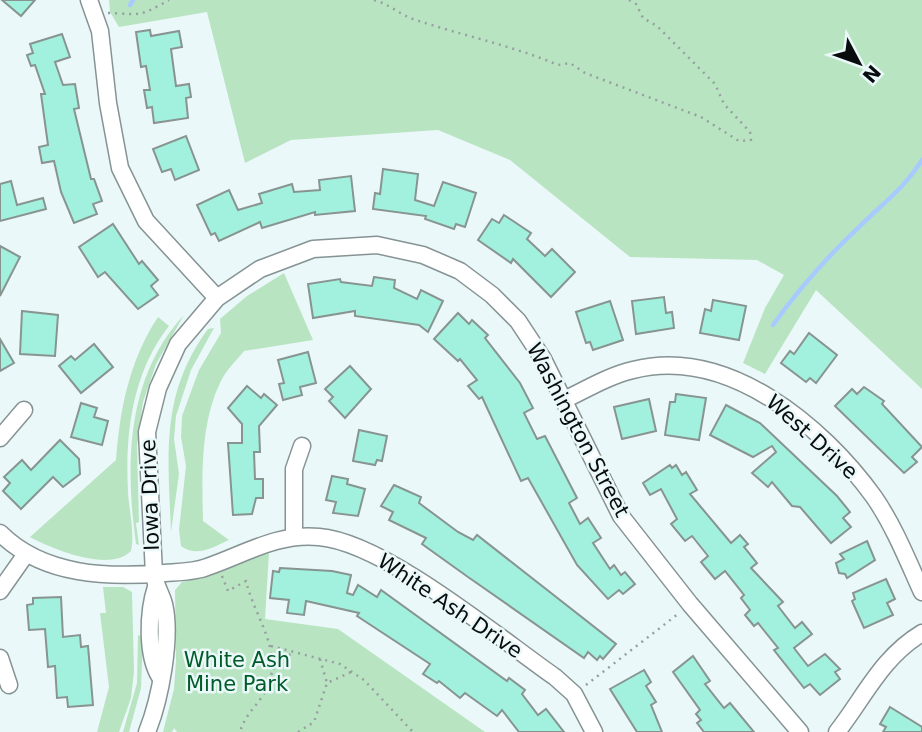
<svg xmlns="http://www.w3.org/2000/svg" width="922" height="732" font-family="'DejaVu Sans',sans-serif">
	<style>
		.green { fill: #b9e4c1 }
		.lines { fill: none; stroke-linecap: round; stroke-linejoin: round }
		.stream { stroke: #a8cbfe; stroke-width: 4.5 }
		.building { fill: #a2f1de; stroke: #889490; stroke-width: 2 }
		.minor-casing { stroke: #869394; stroke-width: 19 }
		.path { stroke: #96a0a2; stroke-width: 2.5; stroke-dasharray: 2 5; stroke-linecap: butt }
		.minor { stroke: #fff; stroke-width: 16 }
		.labels { text-anchor: middle; stroke-width: 5; stroke-linejoin: round; paint-order: stroke }
		.street-label { font-size: 21px; fill: #080c0d; stroke: #eaf8fa }
		.park-label { font-size: 21px; fill: #005b28; stroke: #eaf8fa }
	</style>
	<rect width="100%" height="100%" fill="#eaf8fa"/>
	<g class="green">
		<polygon points="109,0 922,0 922,389 816,290 765,374 743,363 765,308 784,275 757,260 630,257 510,160 438,130 291,140 245,163 207,12 119,27 110,12"/>
		<path d="M 284,273 L 313,340 L 244,351 C 237,360 226,370 221,381 C 200,423 202,476 203,521 L 229,540 C 213,547 197,558 181,546 L 179,530 L 186,466 L 181,437 L 182,416 L 199,370 L 221,333 L 220,319 L 247,296 Z"/>
		<path d="M 184,315 L 156,364 L 143,402 L 137,446 L 139,522 L 136,523 L 139,545 L 136,544 C 125,465 126,377 184,315 Z"/>
		<path d="M 158,317 L 169,326 C 132,373 125,434 128,492 C 129,510 135,534 131,551 C 110,573 52,549 30,537 L 116,460 C 120,409 129,361 158,317 Z"/>
		<path d="M 214,328 L 191,370 L 176,416 L 174,439 L 179,474 L 171,532 C 168,455 160,394 208,329 Z"/>
		<polygon points="269,552 265,619 338,629 485,732 177,732 174,728 172,732 163,732 174,689 176,661 175,590 182,582 220,572"/>
		<polygon points="103,587 123,587 132,592 134,672 131,698 119,732 97,732 109,687 100,613 106,613"/>
		<polygon points="138,635 143,637 141,688 129,732 123,732 137,683"/>
	</g>
	<g class="lines">
		<g class="stream">
			<polyline points="130,5 133,0"/>
			<path d="M 773,325 C 798,290 827,257 859,227 C 883,203 904,189 922,160"/>
		</g>
	</g>
	<g class="building">
		<polygon points="2,0 35,0 21,16"/>
		<polygon points="150,30 151,36 179,31 182,47 171,49 176,86 189,84 191,97 186,98 188,118 154,123 152,107 147,108 144,90 150,90 146,66 141,67 136,32"/>
		<polygon points="62,34 70,57 55,62 63,85 75,84 79,108 74,109 91,179 94,179 102,201 93,204 97,214 74,223 61,192 54,161 42,163 39,147 48,145 41,94 45,94 35,65 31,66 27,55 33,53 30,44"/>
		<polygon points="186,136 199,170 175,180 171,169 162,172 153,149"/>
		<polygon points="383,169 418,174 415,200 434,206 443,182 476,193 465,227 456,224 454,229 425,219 426,216 373,209 375,193 380,194"/>
		<polygon points="351,176 355,211 315,215 315,212 262,228 260,222 219,241 215,233 211,235 197,205 229,190 238,210 262,203 259,194 292,184 294,192 320,190 319,180"/>
		<polygon points="11,181 17,205 43,198 46,209 0,221 0,184"/>
		<polygon points="504,215 531,233 527,239 545,256 552,249 575,272 551,297 513,259 511,263 478,240 492,219 499,223"/>
		<polygon points="113,224 139,264 142,261 158,280 151,286 158,295 138,309 105,272 98,277 79,247"/>
		<polygon points="0,246 20,257 0,296"/>
		<polygon points="374,277 395,280 394,288 417,299 421,290 443,301 428,332 419,325 355,316 355,311 313,318 308,284 340,279 341,282 372,286"/>
		<polygon points="664,297 666,313 672,312 674,328 636,334 632,301"/>
		<polygon points="713,300 746,306 739,340 700,333 705,309 711,311"/>
		<polygon points="610,301 623,340 593,350 590,342 586,343 576,312"/>
		<polygon points="22,311 58,315 55,356 20,354"/>
		<polygon points="458,313 469,324 472,320 488,335 485,338 520,383 533,408 524,413 537,439 545,436 577,498 569,503 580,524 588,518 601,538 593,543 610,569 614,565 621,575 625,572 635,584 623,594 619,590 608,599 577,565 528,478 521,481 482,397 479,399 468,386 477,380 460,359 458,361 434,339"/>
		<polygon points="809,333 837,355 816,383 810,378 806,382 781,363 790,351 794,354"/>
		<polygon points="0,339 14,363 0,371"/>
		<polygon points="94,344 113,367 81,393 59,366 71,356 75,360"/>
		<polygon points="308,352 316,383 300,387 302,395 283,400 279,384 284,383 278,360"/>
		<polygon points="350,366 371,389 345,418 329,401 333,397 325,389"/>
		<polygon points="247,386 261,398 264,394 277,405 259,426 260,452 254,452 255,479 263,479 263,498 256,498 252,514 233,515 228,443 242,443 242,424 228,408"/>
		<polygon points="864,387 884,401 882,404 922,447 912,457 917,462 904,473 835,406 852,389 857,394"/>
		<polygon points="676,394 706,398 699,440 665,435 670,402 675,402"/>
		<polygon points="649,399 656,431 622,439 614,407"/>
		<polygon points="81,403 97,408 94,417 108,421 102,445 71,437"/>
		<polygon points="726,405 760,423 837,496 850,512 843,518 851,527 831,543 800,507 792,506 772,482 768,487 752,473 776,452 772,446 753,457 710,435"/>
		<polygon points="359,430 387,436 382,461 377,460 375,465 353,461"/>
		<polygon points="60,440 79,459 80,474 63,487 53,477 21,509 3,491 10,483 4,477 22,460 31,470"/>
		<polygon points="670,465 672,468 676,465 682,475 686,472 697,490 690,494 731,543 740,535 748,544 744,547 757,563 751,568 783,602 778,606 795,628 802,622 812,634 794,648 808,666 825,654 840,669 835,672 840,679 820,695 810,684 804,688 774,650 778,648 758,623 754,626 745,615 750,610 741,598 744,595 725,571 715,579 701,562 708,556 692,536 685,541 671,524 677,519 661,489 650,495 643,483"/>
		<polygon points="332,476 348,479 347,484 365,489 358,516 333,513 336,502 326,500"/>
		<polygon points="394,485 421,497 419,503 458,532 473,540 477,535 616,644 603,659 600,656 597,660 588,652 584,658 468,577 422,544 426,538 389,520 393,512 381,506"/>
		<polygon points="867,541 875,560 847,578 845,574 839,573 836,563 844,559 840,554"/>
		<polygon points="280,568 332,571 351,575 347,593 353,595 358,585 377,597 381,590 507,681 509,678 525,690 522,694 538,715 546,709 564,732 519,732 502,710 497,716 465,693 460,698 439,681 437,683 423,674 430,664 357,616 359,613 306,601 304,615 287,613 289,600 270,598 273,571 279,572"/>
		<polygon points="886,579 895,599 887,603 893,615 864,628 852,601 855,599 853,593"/>
		<polygon points="61,597 63,637 80,635 81,647 88,646 93,705 68,707 67,697 57,698 55,666 48,667 45,629 29,630 27,605 33,604 33,598"/>
		<polygon points="693,656 710,681 705,684 724,708 730,703 754,732 704,732 697,723 701,720 696,714 700,710 673,672"/>
		<polygon points="644,670 651,682 646,686 656,702 651,705 662,732 637,732 610,689"/>
		<polygon points="890,707 922,727 922,732 883,732 886,727 880,724"/>
	</g>
	<g class="lines">
		<g class="minor-casing">
			<g id="minor">
				<polyline points="89,0 100,31 108,103 120,168 146,221 217,298"/>
				<path d="M 564,400 C 587,389 608,376 633,370 C 727,346 822,425 874,497 C 894,526 907,559 922,592"/>
				<polyline points="0,438 24,410"/>
				<path d="M 0,533 C 43,576 108,578 165,573 C 179,572 195,572 207,567 C 245,554 277,533 319,537 C 384,542 499,638 555,677 L 574,694 L 594,732"/>
				<polyline points="294,537 294,469 302,446"/>
				<path d="M 156,587 C 148,611 146,655 160,677"/>
				<polyline points="0,591 26,554"/>
				<polyline points="0,658 9,685"/>
				<path d="M 147,732 C 160,700 172,638 164,604 C 161,593 155,585 154,574 L 147,432 L 158,388 L 178,344 L 217,298 L 260,269 L 313,249 L 377,245 L 423,255 L 460,271 L 492,295 L 518,321 L 543,359 L 621,516 L 690,604 L 800,732"/>
				<path d="M 837,732 C 865,696 882,657 922,633"/>
			</g>
		</g>
		<g class="path">
			<path d="M 374,0 C 389,4 399,14 413,19 C 460,35 511,45 558,65 L 570,63 L 585,73 L 701,117 L 739,141 L 751,140 L 750,132 L 724,104 L 715,84 L 657,26 L 643,18 L 636,4 L 629,0"/>
			<path d="M 108,13 C 142,14 137,18 169,0"/>
			<path d="M 222,576 L 228,591 L 246,581 C 254,616 283,650 268,686 C 261,703 245,713 240,732"/>
			<polyline points="271,646 340,664 364,680 413,732"/>
			<polyline points="320,659 327,683"/>
			<polyline points="273,669 294,651"/>
			<polyline points="586,685 678,614"/>
			<polyline points="298,732 314,722 327,683 351,672"/>
		</g>
		<use href="#minor" class="minor"/>
	</g>
	<g class="labels">
		<g class="street-label">
			<text transform="translate(578 430) rotate(62)" y="7">Washington Street</text>
			<text transform="translate(812 437) rotate(42)" y="7">West Drive</text>
			<text transform="translate(150 495) rotate(-92)" y="7">Iowa Drive</text>
			<text transform="translate(450 606) rotate(34)" y="7">White Ash Drive</text>
		</g>
		<g class="park-label">
			<text x="237" y="667">White Ash<tspan x="237" dy="24">Mine Park</tspan></text>
		</g>
	</g>
	<g transform="translate(859 63) rotate(131)" stroke="#eaf8fa" stroke-width="5" paint-order="stroke">
	<path d="M0-5L12 26L0 18L-12 26Z" fill="#080c0d"/>
	<text y="-10" font-size="19" font-weight="bold" text-anchor="middle" fill="#080c0d">N</text>
	</g>
</svg>
